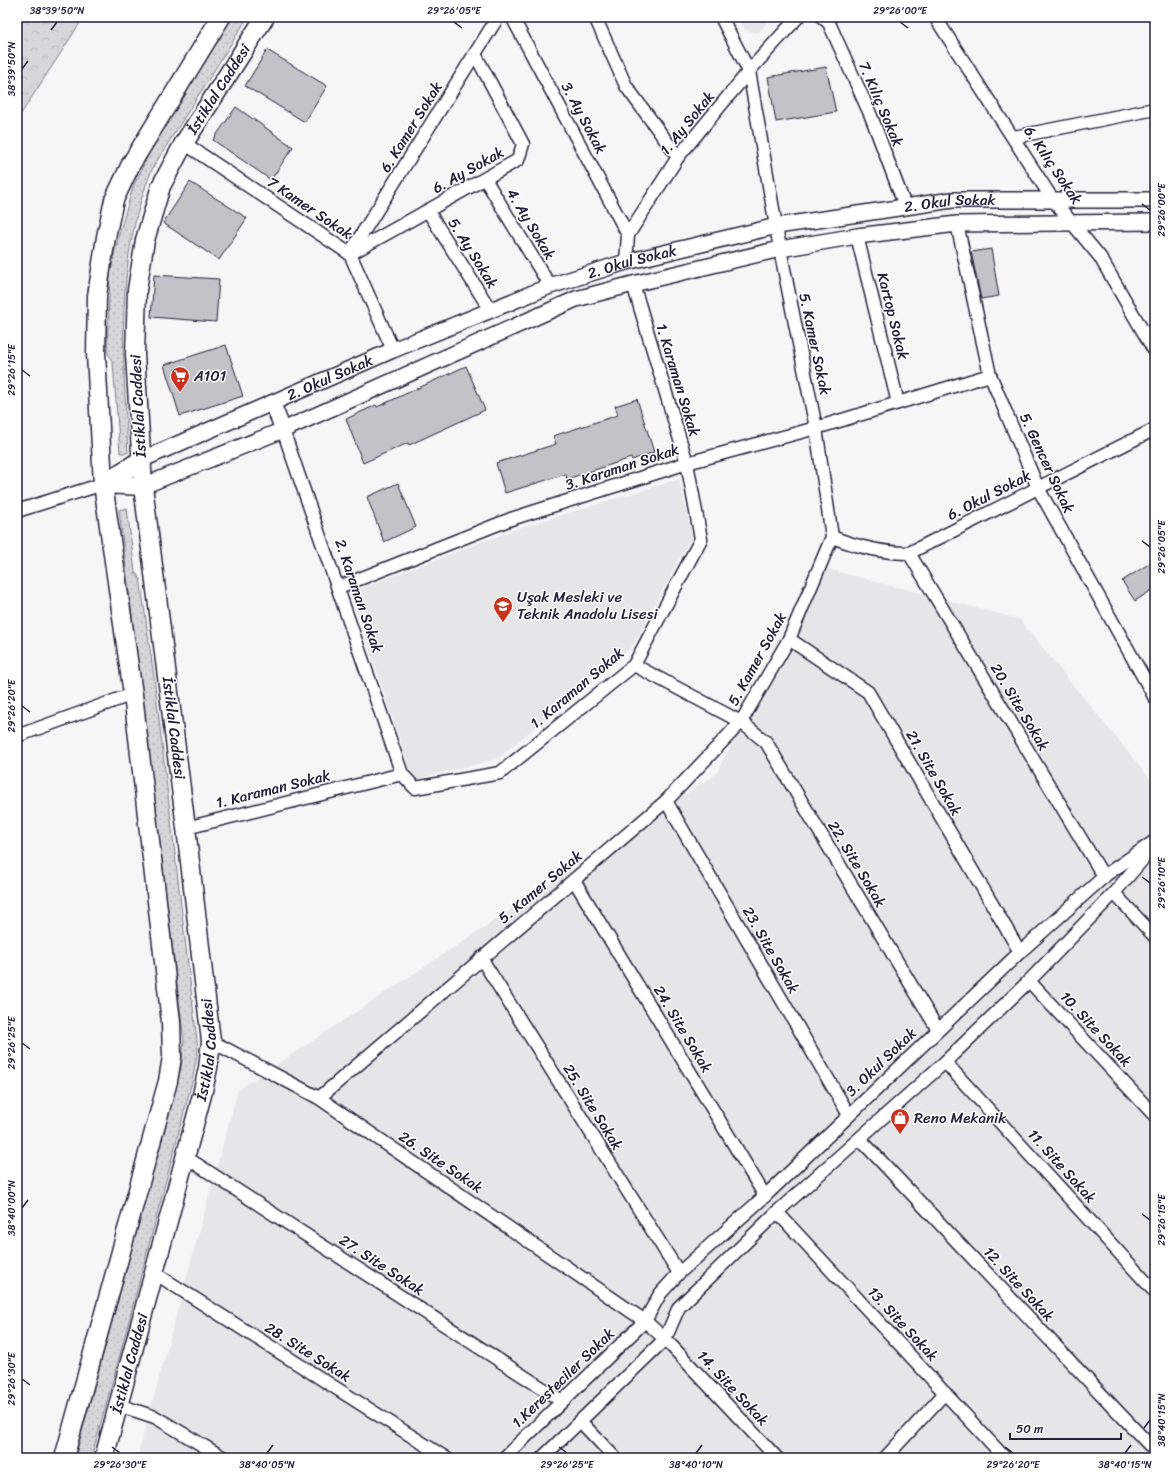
<svg xmlns="http://www.w3.org/2000/svg" width="1172" height="1475" font-family="Sriracha,sans-serif">
	<style>
		.built { fill: #e6e6e9 }
		.grass { fill: url(#grass-dots); stroke: #7c7c8b }
		.park { fill: url(#park-crowns); stroke: #7c7c8b }
		.building { fill: #c2c2c9; stroke: #22223b }
		.lines { fill: none; stroke-linecap: round; stroke-linejoin: round }
		.minor-casing { stroke: #22223b; stroke-width: 15 }
		.tertiary-casing { stroke: #22223b; stroke-width: 18 }
		.primary-casing { stroke: #22223b; stroke-width: 21 }
		.minor { stroke: #fff; stroke-width: 12 }
		.tertiary { stroke: #fff; stroke-width: 15 }
		.primary { stroke: #fff; stroke-width: 18 }
		.ticks { fill: none; stroke: #22223b; stroke-width: 1.5 }
		.labels { text-anchor: middle; stroke-width: 3; stroke-linejoin: round; paint-order: stroke }
		.street-label { font-size: 15px; fill: #22223b; stroke: #fff }
		.poi-label { font-size: 15px; fill: #22223b; stroke: #fff; text-anchor: start }
		.neatline { fill: none; stroke: #22223b; stroke-width: 1.5 }
		.ticks-label { font-size: 10px; text-anchor: middle; fill: #22223b }
	</style>
	<defs>
		<pattern id="grass-dots" width="8" height="8" patternUnits="userSpaceOnUse"><rect width="8" height="8" fill="#d7d7db"/><path d="M2 2h.1M6 6h.1" fill="none" stroke="#b8b8bd" stroke-width="1.8" stroke-linecap="round"/></pattern>
		<pattern id="park-crowns" width="20" height="18" patternUnits="userSpaceOnUse"><rect width="20" height="18" fill="#d7d7db"/><path d="M2 6a3 3 0 1 1 6 0M12 15a3 3 0 1 1 6 0" fill="none" stroke="#b8b8bd"/></pattern>
	</defs>
	<rect width="100%" height="100%" fill="#f6f6f7"/>
	<filter id="ink" filterUnits="userSpaceOnUse"><feTurbulence type="fractalNoise" baseFrequency=".025" numOctaves="2"/><feDisplacementMap in="SourceGraphic" scale="8" xChannelSelector="R" yChannelSelector="G"/><feConvolveMatrix kernelMatrix="1 2 1 2 8 2 1 2 1" color-interpolation-filters="sRGB"/></filter>
	<g filter="url(#ink)">
		<g class="built">
			<polygon points="737,17 772,17 758,33 745,30"/>
			<polygon points="679,479 692,536 632,647 497,759 413,780 353,599 359,589 513,530"/>
			<polygon points="823,568 1019,619 1155,785 1155,1458 137,1458 238,1090 716,774"/>
		</g>
		<g class="grass">
			<path d="M 232,17 L 248,17 L 153,167 C 114,260 123,355 128,453 L 120,453 L 113,363 L 107,351 L 110,272 L 118,238 L 133,187 L 157,137 Z"/>
			<polygon points="127,508 135,572 140,578 154,677 198,1049 192,1082 117,1366 91,1458 75,1458 181,1068 184,1041 119,510"/>
		</g>
		<polygon class="park" points="17,17 84,17 17,120"/>
		<g class="building">
			<polygon points="267,50 327,86 305,122 245,86"/>
			<polygon points="826,67 836,112 776,122 768,77"/>
			<polygon points="236,107 293,147 271,180 213,140"/>
			<polygon points="190,182 247,218 219,260 163,223"/>
			<polygon points="991,249 999,296 981,299 971,252"/>
			<polygon points="154,275 219,279 216,322 151,317"/>
			<polygon points="226,345 243,396 180,416 164,365"/>
			<polygon points="466,366 485,410 409,445 408,443 363,463 346,419 376,405 377,407"/>
			<polygon points="637,399 654,452 632,460 631,458 567,479 566,474 505,493 496,463 556,444 553,436 618,415 615,406"/>
			<polygon points="398,483 416,527 384,542 367,497"/>
			<polygon points="1155,560 1155,588 1135,601 1122,581"/>
		</g>
		<g class="lines">
			<g class="minor-casing">
				<g id="minor">
					<polyline points="512,17 628,235"/>
					<polyline points="595,17 626,86 678,157"/>
					<polyline points="822,17 829,23 871,116 905,206"/>
					<polyline points="935,17 1053,200 1100,257 1155,352"/>
					<polyline points="1014,137 1155,109"/>
					<polyline points="184,143 350,254 393,350"/>
					<polyline points="485,179 550,286"/>
					<polyline points="428,211 491,311"/>
					<polyline points="957,224 990,375 1038,488 1155,698"/>
					<polyline points="857,236 898,403"/>
					<polyline points="350,253 498,17"/>
					<polyline points="350,254 518,160 523,144 475,54"/>
					<polyline points="626,262 628,235 678,157 749,71 798,17"/>
					<polyline points="283,430 402,774"/>
					<polyline points="17,511 103,484"/>
					<path d="M 832,537 C 858,547 882,553 909,553 L 1155,429"/>
					<polyline points="909,553 1104,877"/>
					<polyline points="339,587 511,519 687,463 816,428 990,375"/>
					<polyline points="789,639 868,692 1020,952"/>
					<polyline points="634,665 741,722 766,742 938,1030"/>
					<polyline points="17,736 133,694"/>
					<polyline points="666,801 849,1115"/>
					<polyline points="186,828 402,774 415,788 500,773 634,665 701,539 687,463 633,284"/>
					<polyline points="574,880 765,1196"/>
					<polyline points="1114,893 1155,937"/>
					<polyline points="481,958 679,1273"/>
					<polyline points="1029,981 1155,1116"/>
					<polyline points="211,1041 319,1098 645,1321 665,1339 777,1458"/>
					<polyline points="945,1062 1155,1292"/>
					<polyline points="319,1098 666,801 741,722 789,639 832,537 816,428 780,249 749,71 721,17"/>
					<polyline points="860,1139 1155,1451"/>
					<polyline points="184,1156 562,1401"/>
					<polyline points="777,1212 1005,1458"/>
					<polyline points="153,1272 446,1458"/>
					<polyline points="118,1405 155,1417 224,1458"/>
					<polyline points="581,1422 615,1458"/>
					<polyline points="504,1458 645,1321 660,1294 679,1273 765,1196 1020,952 1107,874 1155,841"/>
					<polyline points="542,1458 665,1339 679,1307 777,1212 945,1062 1029,981 1114,893 1154,846"/>
					<polyline points="885,1458 945,1393"/>
				</g>
			</g>
			<g class="tertiary-casing">
				<g id="tertiary">
					<polyline points="273,404 283,430"/>
					<path id="s1" d="M 141,460 L 393,350 L 550,286 L 626,262 L 777,226 L 952,200 L 1155,200"/>
					<polyline points="143,486 283,430 576,299 633,284 780,249 857,236 957,224 1155,222"/>
				</g>
			</g>
			<g class="primary-casing">
				<g id="primary">
					<polyline points="103,484 141,460"/>
					<polyline points="103,484 143,486"/>
					<polyline points="64,1458 168,1081 172,1057 171,1022 133,694 103,484 96,354 97,296 106,237 114,200 131,164 221,17"/>
					<path id="s2" d="M 104,1458 L 202,1095 L 208,1068 L 211,1041 L 186,828 L 143,486 L 135,354 L 137,290 L 145,240 L 161,186 L 184,143 L 265,17"/>
				</g>
			</g>
			<use href="#minor" class="minor"/>
			<use href="#tertiary" class="tertiary"/>
			<use href="#primary" class="primary"/>
		</g>
	</g>
	<path class="ticks" d="M 454,22 L 462,28M 900,22 L 908,28M 51,30 L 57,22M 22,69 L 28,61M 1142,204 L 1150,210M 22,370 L 30,376M 1142,541 L 1150,547M 22,706 L 30,712M 1142,877 L 1150,883M 22,1043 L 30,1049M 22,1208 L 28,1200M 1142,1214 L 1150,1220M 22,1379 L 30,1385M 1144,1428 L 1150,1420M 112,1447 L 120,1453M 559,1447 L 567,1453M 1005,1447 L 1013,1453M 267,1453 L 273,1445M 696,1453 L 702,1445M 1125,1453 L 1131,1445"/>
	<defs>
		<g id="supermarket-pin" transform="scale(1)"><path d="M0 17L-7.5 6A9.5 9.5 0 1 1 7.5 6Z" fill="#c8321e" stroke="#fff"/><path d="M-6-5.5h2.5l.6 2H6L4.5 2H-2.5L-4.4-4H-6ZM-1.5 3.2a1.3 1.3 0 1 0 .1 0ZM3 3.2a1.3 1.3 0 1 0 .1 0Z" fill="#fff"/></g>
		<g id="school-pin" transform="scale(1)"><path d="M0 17L-7.5 6A9.5 9.5 0 1 1 7.5 6Z" fill="#c8321e" stroke="#fff"/><path d="M0-5L7-2L0 1L-7-2ZM-4 1L0 2.5L4 1V4Q0 6-4 4Z" fill="#fff"/></g>
		<g id="shop-pin" transform="scale(1)"><path d="M0 17L-7.5 6A9.5 9.5 0 1 1 7.5 6Z" fill="#c8321e" stroke="#fff"/><path d="M-5-2.5h2.3a2.7 3.5 0 0 1 5.4 0H5L5.5 6h-11ZM-1.5-2.5h3a1.5 2.3 0 0 0-3 0Z" fill="#fff"/></g>
	</defs>
	<g fill-rule="evenodd">
		<use href="#supermarket-pin" x="180" y="376"/>
		<use href="#school-pin" x="503" y="606"/>
		<use href="#shop-pin" x="900" y="1118"/>
	</g>
	<g class="labels">
		<g class="street-label">
			<text dy="5" stroke="none"><textPath href="#s2" startOffset="1406">İstiklal Caddesi</textPath></text>
			<text transform="translate(881 104) rotate(67)" y="5">7. Kılıç Sokak</text>
			<text transform="translate(584 118) rotate(62)" y="5">3. Ay Sokak</text>
			<text transform="translate(687 123) rotate(-51)" y="5">1. Ay Sokak</text>
			<text transform="translate(411 127) rotate(-58)" y="5">6. Kamer Sokak</text>
			<text transform="translate(1053 165) rotate(56)" y="5">6. Kılıç Sokak</text>
			<text transform="translate(468 170) rotate(-29)" y="5">6. Ay Sokak</text>
			<text dy="5" stroke="none"><textPath href="#s1" startOffset="854">2. Okul Sokak</textPath></text>
			<text transform="translate(310 208) rotate(34)" y="5">7 Kamer Sokak</text>
			<text transform="translate(531 224) rotate(59)" y="5">4. Ay Sokak</text>
			<text transform="translate(473 253) rotate(58)" y="5">5. Ay Sokak</text>
			<text dy="5" stroke="none"><textPath href="#s1" startOffset="530">2. Okul Sokak</textPath></text>
			<text transform="translate(893 316) rotate(76)" y="5">Kartop Sokak</text>
			<text transform="translate(815 344) rotate(78)" y="5">5. Kamer Sokak</text>
			<text dy="5" stroke="none"><textPath href="#s1" startOffset="206">2. Okul Sokak</textPath></text>
			<text transform="translate(678 380) rotate(73)" y="5">1. Karaman Sokak</text>
			<text transform="translate(138 406) rotate(-93)" y="5">İstiklal Caddesi</text>
			<text transform="translate(1047 463) rotate(65)" y="5">5. Gencer Sokak</text>
			<text transform="translate(622 467) rotate(-18)" y="5">3. Karaman Sokak</text>
			<text transform="translate(989 495) rotate(-27)" y="5">6. Okul Sokak</text>
			<text transform="translate(359 596) rotate(71)" y="5">2. Karaman Sokak</text>
			<text transform="translate(757 659) rotate(-61)" y="5">5. Kamer Sokak</text>
			<text transform="translate(577 688) rotate(-40)" y="5">1. Karaman Sokak</text>
			<text transform="translate(1020 707) rotate(59)" y="5">20. Site Sokak</text>
			<text transform="translate(174 728) rotate(83)" y="5">İstiklal Caddesi</text>
			<text transform="translate(934 773) rotate(60)" y="5">21. Site Sokak</text>
			<text transform="translate(273 789) rotate(-14)" y="5">1. Karaman Sokak</text>
			<text transform="translate(857 864) rotate(59)" y="5">22. Site Sokak</text>
			<text transform="translate(540 887) rotate(-40)" y="5">5. Kamer Sokak</text>
			<text transform="translate(771 950) rotate(60)" y="5">23. Site Sokak</text>
			<text transform="translate(683 1029) rotate(59)" y="5">24. Site Sokak</text>
			<text transform="translate(1096 1029) rotate(47)" y="5">10. Site Sokak</text>
			<text dy="5" stroke="none"><textPath href="#s2" startOffset="422">İstiklal Caddesi</textPath></text>
			<text transform="translate(881 1062) rotate(-44)" y="5">3. Okul Sokak</text>
			<text transform="translate(593 1107) rotate(58)" y="5">25. Site Sokak</text>
			<text transform="translate(441 1162) rotate(34)" y="5">26. Site Sokak</text>
			<text transform="translate(1062 1166) rotate(48)" y="5">11. Site Sokak</text>
			<text transform="translate(382 1265) rotate(33)" y="5">27. Site Sokak</text>
			<text transform="translate(1019 1284) rotate(47)" y="5">12. Site Sokak</text>
			<text transform="translate(903 1324) rotate(47)" y="5">13. Site Sokak</text>
			<text transform="translate(308 1352) rotate(32)" y="5">28. Site Sokak</text>
			<text dy="5" stroke="none"><textPath href="#s2" startOffset="98">İstiklal Caddesi</textPath></text>
			<text transform="translate(563 1378) rotate(-44)" y="5">1.Keresteciler Sokak</text>
			<text transform="translate(733 1388) rotate(47)" y="5">14. Site Sokak</text>
		</g>
		<g class="poi-label">
			<text x="194" y="381">A101</text>
			<text x="517" y="602">Uşak Mesleki ve<tspan x="517" dy="17">Teknik Anadolu Lisesi</tspan></text>
			<text x="914" y="1123">Reno Mekanik</text>
		</g>
	</g>
	<rect width="1172" height="1475" fill="none" stroke="#fff" stroke-width="44"/>
	<path d="M1010 1433v6h111v-6" fill="none" stroke="#22223b" stroke-width="2"/>
	<text x="1016" y="1433" font-size="12" fill="#22223b" stroke="#ffffff" stroke-width="3" paint-order="stroke">50 m</text>
	<rect x="22" y="22" width="1128" height="1431" class="neatline"/>
	<g class="ticks-label">
		<text x="57" y="14">38°39'50"N</text>
		<text x="454" y="14">29°26'05"E</text>
		<text x="900" y="14">29°26'00"E</text>
		<text transform="translate(11 69) rotate(-90)" y="4">38°39'50"N</text>
		<text transform="translate(1161 210) rotate(-90)" y="4">29°26'00"E</text>
		<text transform="translate(11 370) rotate(-90)" y="4">29°26'15"E</text>
		<text transform="translate(1161 547) rotate(-90)" y="4">29°26'05"E</text>
		<text transform="translate(11 706) rotate(-90)" y="4">29°26'20"E</text>
		<text transform="translate(1161 883) rotate(-90)" y="4">29°26'10"E</text>
		<text transform="translate(11 1043) rotate(-90)" y="4">29°26'25"E</text>
		<text transform="translate(11 1208) rotate(-90)" y="4">38°40'00"N</text>
		<text transform="translate(1161 1220) rotate(-90)" y="4">29°26'15"E</text>
		<text transform="translate(11 1379) rotate(-90)" y="4">29°26'30"E</text>
		<text transform="translate(1161 1420) rotate(-90)" y="4">38°40'15"N</text>
		<text x="120" y="1468">29°26'30"E</text>
		<text x="267" y="1468">38°40'05"N</text>
		<text x="567" y="1468">29°26'25"E</text>
		<text x="696" y="1468">38°40'10"N</text>
		<text x="1013" y="1468">29°26'20"E</text>
		<text x="1125" y="1468">38°40'15"N</text>
	</g>
</svg>
